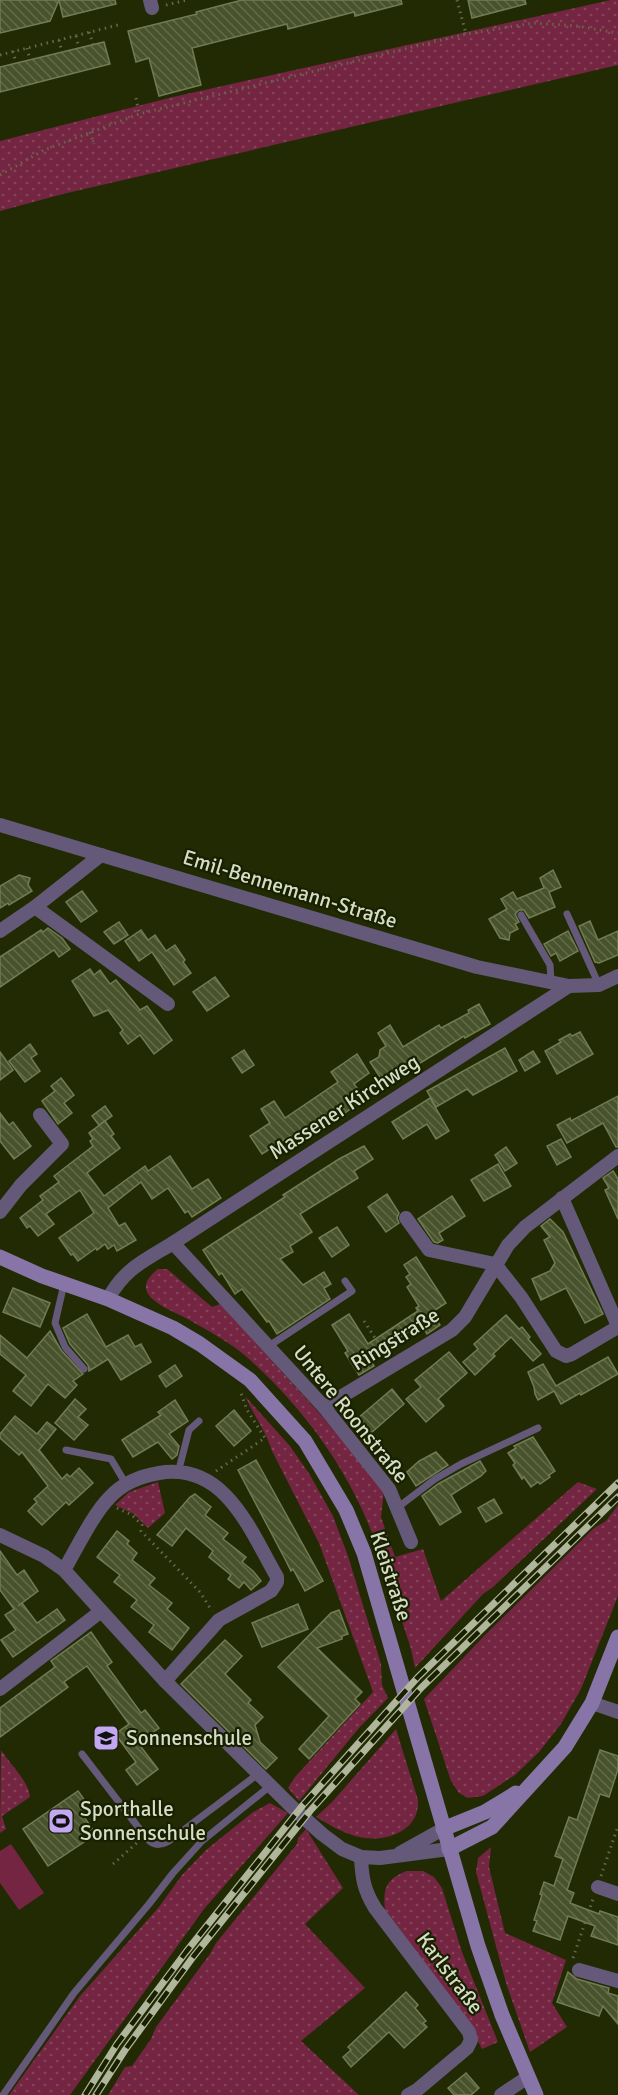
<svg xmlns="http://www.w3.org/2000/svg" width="618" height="2095" font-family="Signika,sans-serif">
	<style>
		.grass { fill: url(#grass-dots) }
		.pitch { fill: #732541 }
		.building { fill: url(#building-back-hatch); stroke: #717c54; stroke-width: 1.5 }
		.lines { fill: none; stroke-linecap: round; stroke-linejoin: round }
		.path { stroke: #626a49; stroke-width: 3; stroke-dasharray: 1.5 4.5; stroke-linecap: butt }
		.service { stroke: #655979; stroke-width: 7 }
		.minor { stroke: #655979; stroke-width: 14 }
		.secondary { stroke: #8875a8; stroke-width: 15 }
		.rail-casing { stroke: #afb69c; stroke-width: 7 }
		.rail { stroke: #182000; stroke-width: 4.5; stroke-dasharray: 14; stroke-linecap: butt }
		.labels { text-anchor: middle; stroke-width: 4.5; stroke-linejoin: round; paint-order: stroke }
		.street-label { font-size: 21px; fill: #d6ddc7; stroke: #182000 }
		.poi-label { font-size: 21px; fill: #d6ddc7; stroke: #182000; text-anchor: start }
	</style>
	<defs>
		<pattern id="grass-dots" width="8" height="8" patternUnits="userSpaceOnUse" patternTransform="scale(1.5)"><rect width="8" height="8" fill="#732541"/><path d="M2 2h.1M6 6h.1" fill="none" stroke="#86445b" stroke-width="1.8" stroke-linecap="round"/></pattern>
		<pattern id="building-back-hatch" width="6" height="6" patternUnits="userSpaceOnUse" patternTransform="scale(1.5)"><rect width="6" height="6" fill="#48532c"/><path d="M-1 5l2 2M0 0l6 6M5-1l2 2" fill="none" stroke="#626b49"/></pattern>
	</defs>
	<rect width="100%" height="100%" fill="#212a03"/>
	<g class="grass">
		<polygon points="611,0 618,0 618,65 63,194 0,211 0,141 173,97"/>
		<path d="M 158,1269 L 167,1269 L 212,1307 L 220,1304 L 321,1415 L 384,1491 L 381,1517 L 395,1557 L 423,1549 L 441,1601 L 578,1482 L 597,1489 L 493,1587 L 483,1594 L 415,1668 L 411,1649 C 398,1609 386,1567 370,1528 C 344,1463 300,1405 249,1359 C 234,1345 209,1331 191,1321 C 173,1310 123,1296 158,1269 Z"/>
		<path d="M 245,1396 L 290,1446 L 310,1475 L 333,1516 L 348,1556 L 381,1664 L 382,1685 L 388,1698 L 359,1728 L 299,1801 L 288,1788 L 295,1777 L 373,1692 L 319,1543 L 272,1451 C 266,1431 253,1414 245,1396 Z"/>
		<polygon points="158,1482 165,1513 148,1528 134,1514 115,1505 129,1492"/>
		<polygon points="618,1505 618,1596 581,1689 561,1724 539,1752 515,1775 483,1796 468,1798 459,1793 451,1781 424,1699 485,1635 594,1528 606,1521"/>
		<path d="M 396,1729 L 418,1800 C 420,1833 382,1844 355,1836 C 341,1832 328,1824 316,1817 L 333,1801 Z"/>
		<path d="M 1,1750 C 10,1764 29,1782 30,1797 L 2,1816 L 6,1829 L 0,1833 Z"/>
		<polygon points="270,1803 288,1813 204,1909 70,2095 9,2095 80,1996 159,1907 182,1875 206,1850 253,1812"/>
		<polygon points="306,1829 343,1888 305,1924 365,1988 301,2041 359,2095 108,2095 125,2067 132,2066 151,2039 156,2027 210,1954 216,1943 297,1844 298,1838"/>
		<polygon points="491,1847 489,1867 505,1933 566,1960 552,2003 567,2027 530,2052 506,1983 476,1872 478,1858"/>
		<path d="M 406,1871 L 423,1871 L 434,1877 L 442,1888 L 462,1952 L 498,2042 L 482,2049 L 466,2018 L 385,1911 C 383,1889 385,1880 406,1871 Z"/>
	</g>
	<polygon class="pitch" points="11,1844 44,1893 19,1910 0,1883 0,1851"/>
	<g class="building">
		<polygon points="0,0 115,0 116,4 63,17 59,0 50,21 0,33"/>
		<polygon points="242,0 401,0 402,4 355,16 354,12 288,29 287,24 192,48 201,85 159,96 149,58 136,62 128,31 197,14 196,12"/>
		<polygon points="468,0 525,0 526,4 472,18"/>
		<polygon points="104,42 110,64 0,92 0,67"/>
		<polygon points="553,870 561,887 549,892 555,907 529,918 524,910 519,910 515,914 519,922 515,924 518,929 510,933 509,940 500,938 489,919 507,909 501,899 513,892 517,899 544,888 540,878"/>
		<polygon points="19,875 30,878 28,885 32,891 9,905 8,903 0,908 0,886"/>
		<polygon points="82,891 97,911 81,922 66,902"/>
		<polygon points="590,921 598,940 618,931 618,955 599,963 595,962 579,926"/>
		<polygon points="119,922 128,935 114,944 104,932"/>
		<polygon points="48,928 62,938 70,949 59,957 54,950 0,987 0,957 41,930 43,932"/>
		<polygon points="141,930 148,940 155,935 166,951 175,945 185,960 183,962 191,973 174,985 152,952 139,961 125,941"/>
		<polygon points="568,931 578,951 560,961 556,953 551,956 544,944"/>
		<polygon points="90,969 94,975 100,970 110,984 116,980 140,1010 147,1006 172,1040 154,1054 140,1035 128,1044 120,1033 123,1030 108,1010 94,1016 72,981"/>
		<polygon points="215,977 229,996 207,1011 193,992"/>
		<polygon points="479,1004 490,1024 465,1038 464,1036 399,1076 398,1079 386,1086 370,1062 379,1057 380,1050 386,1046 378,1033 390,1025 403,1047 439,1025 441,1028 469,1013 468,1010"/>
		<polygon points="580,1032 593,1054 557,1074 545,1051 561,1042 559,1040 570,1034 572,1036"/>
		<polygon points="30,1044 37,1054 31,1058 40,1071 25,1082 9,1061"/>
		<polygon points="505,1048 517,1071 473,1095 467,1089 436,1107 427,1091"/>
		<polygon points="244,1050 254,1065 242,1073 232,1058"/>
		<polygon points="533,1051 540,1062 525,1071 519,1060"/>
		<polygon points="0,1052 13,1070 0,1080"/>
		<polygon points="357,1054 369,1073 354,1084 365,1099 330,1123 325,1116 303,1132 305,1134 294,1141 290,1136 262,1154 250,1136 270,1123 261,1109 274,1101 285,1118 338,1082 331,1072"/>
		<polygon points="61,1078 74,1095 64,1103 72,1113 58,1124 42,1101 55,1091 51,1086"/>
		<polygon points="618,1096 618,1147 616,1147 603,1123 567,1143 557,1125 570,1118 571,1121"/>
		<polygon points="430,1098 449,1131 436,1139 427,1124 403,1139 392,1122"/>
		<polygon points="105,1106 112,1116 99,1125 92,1116"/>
		<polygon points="0,1113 9,1125 13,1122 31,1146 14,1159 0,1141"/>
		<polygon points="105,1121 114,1134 111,1136 120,1148 87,1173 104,1196 145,1166 148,1171 170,1156 192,1189 208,1179 221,1198 192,1217 188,1211 185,1213 168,1188 152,1199 141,1182 108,1208 119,1226 125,1223 136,1240 117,1251 114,1245 108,1249 105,1244 97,1250 96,1248 78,1261 73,1254 71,1255 59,1238 94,1213 80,1190 46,1214 54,1224 38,1236 30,1226 27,1228 20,1218 43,1200 40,1196 59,1182 54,1176 93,1146 90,1141 93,1139 89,1133"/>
		<polygon points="561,1139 571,1157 557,1165 547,1146"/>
		<polygon points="364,1146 373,1159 354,1171 358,1178 300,1214 312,1232 290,1246 293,1252 280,1259 303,1285 324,1272 331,1284 324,1288 330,1299 277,1334 269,1321 267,1322 242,1289 235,1294 222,1273 219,1275 203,1250 285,1197 283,1195 339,1159"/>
		<polygon points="506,1147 517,1163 505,1171 495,1155"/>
		<polygon points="498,1164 511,1186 484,1201 471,1180"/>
		<polygon points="613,1171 618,1179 618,1219 605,1190 609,1188 603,1178"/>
		<polygon points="387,1194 399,1213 397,1218 399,1223 386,1232 368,1207"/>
		<polygon points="452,1196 465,1216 439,1233 443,1240 438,1243 434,1242 418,1219"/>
		<polygon points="550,1219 563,1232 603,1314 585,1323 566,1288 541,1300 532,1279 550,1271 555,1263 544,1240 550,1237 541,1226"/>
		<polygon points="337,1227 349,1245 332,1257 319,1238"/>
		<polygon points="416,1257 446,1303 432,1312 440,1325 427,1334 421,1324 369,1358 374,1366 359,1375 345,1353 348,1351 332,1325 349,1314 368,1344 418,1311 416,1308 419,1306 407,1287 411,1284 406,1277 410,1274 404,1265"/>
		<polygon points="13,1288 50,1303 40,1327 3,1312"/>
		<polygon points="87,1314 106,1347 128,1335 135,1347 141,1344 151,1362 121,1380 108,1359 89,1371 88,1365 70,1344 63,1328"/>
		<polygon points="506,1315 519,1329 522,1327 530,1337 528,1339 541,1354 533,1361 511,1337 493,1354 495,1356 475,1375 463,1362 478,1349 474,1344"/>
		<polygon points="50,1331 61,1350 83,1374 73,1381 77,1385 65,1398 48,1384 31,1406 13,1391 26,1375 0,1354 0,1335 27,1358"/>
		<polygon points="449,1352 467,1373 438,1399 444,1406 426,1422 406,1399 421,1387 415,1380"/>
		<polygon points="608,1357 618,1374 581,1395 580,1393 561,1404 554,1391 538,1400 535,1394 534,1387 528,1372 543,1364 556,1386"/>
		<polygon points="175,1365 182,1376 166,1387 159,1376"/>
		<polygon points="392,1389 404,1404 371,1433 358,1418"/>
		<polygon points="75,1399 86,1409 78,1417 88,1425 74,1440 55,1423"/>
		<polygon points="175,1400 188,1421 169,1434 179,1446 177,1455 172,1459 158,1442 133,1457 122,1440 161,1415 158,1412"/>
		<polygon points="234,1410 251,1431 234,1446 216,1426"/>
		<polygon points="15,1416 37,1434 47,1422 56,1429 39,1450 62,1479 67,1474 70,1477 79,1468 93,1483 69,1505 66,1502 42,1525 28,1511 37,1502 34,1499 48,1486 22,1452 19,1455 0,1438 0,1434"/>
		<polygon points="533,1437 555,1471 549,1475 550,1477 540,1484 538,1482 531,1487 524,1477 522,1479 513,1465 515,1463 508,1453 516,1448 514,1446"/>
		<polygon points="436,1452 448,1465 416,1486 407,1472 419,1461"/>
		<polygon points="256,1460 323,1581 305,1591 293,1569 291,1571 285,1559 238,1470"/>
		<polygon points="480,1461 486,1471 481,1476 451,1495 461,1512 440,1525 422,1496 438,1484"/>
		<polygon points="195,1494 211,1507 205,1515 228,1533 223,1539 246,1557 242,1562 253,1571 261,1581 251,1590 244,1582 239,1588 228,1579 231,1575 209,1557 213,1551 186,1528 172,1546 157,1535 190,1497"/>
		<polygon points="494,1499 502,1513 486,1522 478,1508"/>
		<polygon points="117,1531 129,1541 127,1544 137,1553 132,1560 155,1578 149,1585 172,1603 167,1609 189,1628 172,1650 149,1632 154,1625 131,1607 137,1600 114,1582 120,1575 97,1557"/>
		<polygon points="0,1551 17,1575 24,1570 38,1591 18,1606 22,1603 37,1623 57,1609 65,1620 13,1657 1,1640 16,1630 5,1615 14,1609 0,1590"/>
		<polygon points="298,1604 308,1629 262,1647 252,1623"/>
		<polygon points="339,1610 348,1634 342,1636 342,1639 317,1648 362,1692 355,1699 360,1704 309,1759 299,1749 329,1716 278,1667 331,1613"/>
		<polygon points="91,1632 112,1662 107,1666 141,1713 145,1710 159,1728 138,1743 158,1769 137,1785 126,1770 136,1762 115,1734 129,1724 87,1666 64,1682 68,1687 0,1737 0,1708 55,1667 51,1661"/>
		<polygon points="225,1640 242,1656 225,1674 251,1700 248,1703 263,1717 255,1725 260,1742 277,1758 266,1769 181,1684"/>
		<polygon points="600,1750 618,1756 618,1769 609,1797 600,1794 567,1890 574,1893 570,1903 599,1914 600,1911 618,1917 618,1945 591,1936 595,1926 568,1916 560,1940 533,1931 537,1921 534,1920 542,1895 540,1894 544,1882 554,1886 563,1859 555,1856 569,1817 577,1820"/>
		<polygon points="78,1791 90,1808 82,1814 96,1834 48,1866 23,1829"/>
		<polygon points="568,1972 577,1979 609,1988 608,1993 618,1996 618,2024 603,2006 599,2016 557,2002"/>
		<polygon points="406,1992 418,2005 415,2008 426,2021 423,2023 427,2027 404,2048 389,2032 351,2067 343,2057 351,2050 348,2047"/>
		<polygon points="466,2073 479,2088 471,2095 454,2095 448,2088"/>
	</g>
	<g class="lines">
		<g class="path">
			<polyline points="457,0 466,34"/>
			<polyline points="166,5 187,0"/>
			<polyline points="89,32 93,44"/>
			<polyline points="76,36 79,48"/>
			<polyline points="59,40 62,52"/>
			<polyline points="27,48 30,60"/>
			<polyline points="13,51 16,63"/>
			<polyline points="0,55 118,25"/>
			<polyline points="136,98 139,114"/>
			<polyline points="90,132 94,144"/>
			<polyline points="0,175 44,150 139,114 466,34 534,23 577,26 618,33"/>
			<polyline points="364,1321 386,1355"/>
			<polyline points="216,1471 265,1438 247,1410 241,1393"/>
			<polyline points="117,1508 132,1515 142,1525 141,1531 200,1592 212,1611"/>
			<polyline points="113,1864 139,1841"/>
			<polyline points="601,1876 618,1826"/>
			<polyline points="573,1958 593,1899"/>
		</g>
		<g class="service">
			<polyline points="567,914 599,985"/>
			<polyline points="521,915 550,965 551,982"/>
			<polyline points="64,1284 55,1323 65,1347 84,1369"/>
			<polyline points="269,1346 352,1291 345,1281"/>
			<polyline points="66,1450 111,1459 126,1484"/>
			<polyline points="178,1473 189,1430 199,1421"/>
			<polyline points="397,1508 435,1479 461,1464 538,1428"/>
			<path d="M 82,1754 L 145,1836 C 152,1845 158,1847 169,1841 L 258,1774"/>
			<polyline points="3,2095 74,1993 149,1904 173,1873 202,1841 270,1786"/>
		</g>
		<g class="minor">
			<polyline points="150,0 152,8"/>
			<polyline points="0,825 477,967 569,986"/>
			<polyline points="35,907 168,1004"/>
			<polyline points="0,931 35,907 101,855"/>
			<polyline points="562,1198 618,1326"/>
			<polyline points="0,1212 21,1185 62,1144 40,1115"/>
			<polyline points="406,1218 429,1250 495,1264 521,1297 556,1351 566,1356 572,1354 618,1327"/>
			<polyline points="173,1243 324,1407 389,1489 411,1542"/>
			<path d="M 108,1299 C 125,1268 144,1261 173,1243 L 569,986 L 599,985 L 618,976"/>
			<polyline points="324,1407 452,1330 465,1317 508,1245 525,1227 618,1156"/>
			<polyline points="0,1535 44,1556 64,1570 165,1681 292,1807 322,1834 342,1849 361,1857 380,1858 449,1849"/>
			<path d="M 64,1570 C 77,1548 93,1514 110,1497 C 123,1483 141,1476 159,1473 C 225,1462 250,1530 277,1577 L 277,1582 L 271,1591 L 219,1620 L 165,1681"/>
			<polyline points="0,1689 100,1612"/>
			<polyline points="592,1703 618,1712"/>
			<polyline points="400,1853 443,1829"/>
			<path d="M 361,1857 C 362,1879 364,1890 375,1908 L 469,2032 L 471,2040 L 467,2048 L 417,2090 L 408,2095"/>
			<polyline points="598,1887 618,1894"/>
			<polyline points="579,1970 618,1981"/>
			<polyline points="501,2095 528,2077"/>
		</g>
		<g class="secondary">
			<polyline points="0,1257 42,1276 108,1299 173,1328 200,1344 250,1380 305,1441 346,1510 364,1553 478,1946 502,2015 536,2095"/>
			<polyline points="443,1829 485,1812 516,1793"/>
			<polyline points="449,1849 492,1827 565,1747 592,1703 618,1637"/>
		</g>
		<g class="rail-casing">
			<g id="rail">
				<polyline points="85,2095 117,2044 186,1952 303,1805 418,1677 618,1483"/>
				<polyline points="96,2095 125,2050 193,1957 310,1811 421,1688 618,1497"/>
			</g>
		</g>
		<use href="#rail" class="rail"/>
	</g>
	<defs>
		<g id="school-square" transform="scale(1.35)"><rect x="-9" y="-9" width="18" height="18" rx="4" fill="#c4a7f1" stroke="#182000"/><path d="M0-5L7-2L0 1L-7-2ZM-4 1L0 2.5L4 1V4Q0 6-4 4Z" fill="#111"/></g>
		<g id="stadium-square" transform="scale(1.35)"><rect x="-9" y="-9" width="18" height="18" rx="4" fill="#c4a7f1" stroke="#182000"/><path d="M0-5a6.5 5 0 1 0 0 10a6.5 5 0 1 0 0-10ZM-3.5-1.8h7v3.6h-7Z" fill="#111"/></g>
	</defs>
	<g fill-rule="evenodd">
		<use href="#school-square" x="106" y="1738"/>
		<use href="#stadium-square" x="61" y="1821"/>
	</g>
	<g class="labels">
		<g class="street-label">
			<text transform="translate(290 889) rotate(17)" y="7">Emil-Bennemann-Straße</text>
			<text transform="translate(344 1107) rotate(-33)" y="7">Massener Kirchweg</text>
			<text transform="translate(395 1339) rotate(-32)" y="7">Ringstraße</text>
			<text transform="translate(351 1414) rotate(51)" y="7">Untere Roonstraße</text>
			<text transform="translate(391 1576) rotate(72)" y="7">Kleistraße</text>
			<text transform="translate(450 1973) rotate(53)" y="7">Karlstraße</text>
		</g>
		<g class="poi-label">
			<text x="126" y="1745">Sonnenschule</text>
			<text x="80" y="1816">Sporthalle<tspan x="80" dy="24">Sonnenschule</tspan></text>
		</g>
	</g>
</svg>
